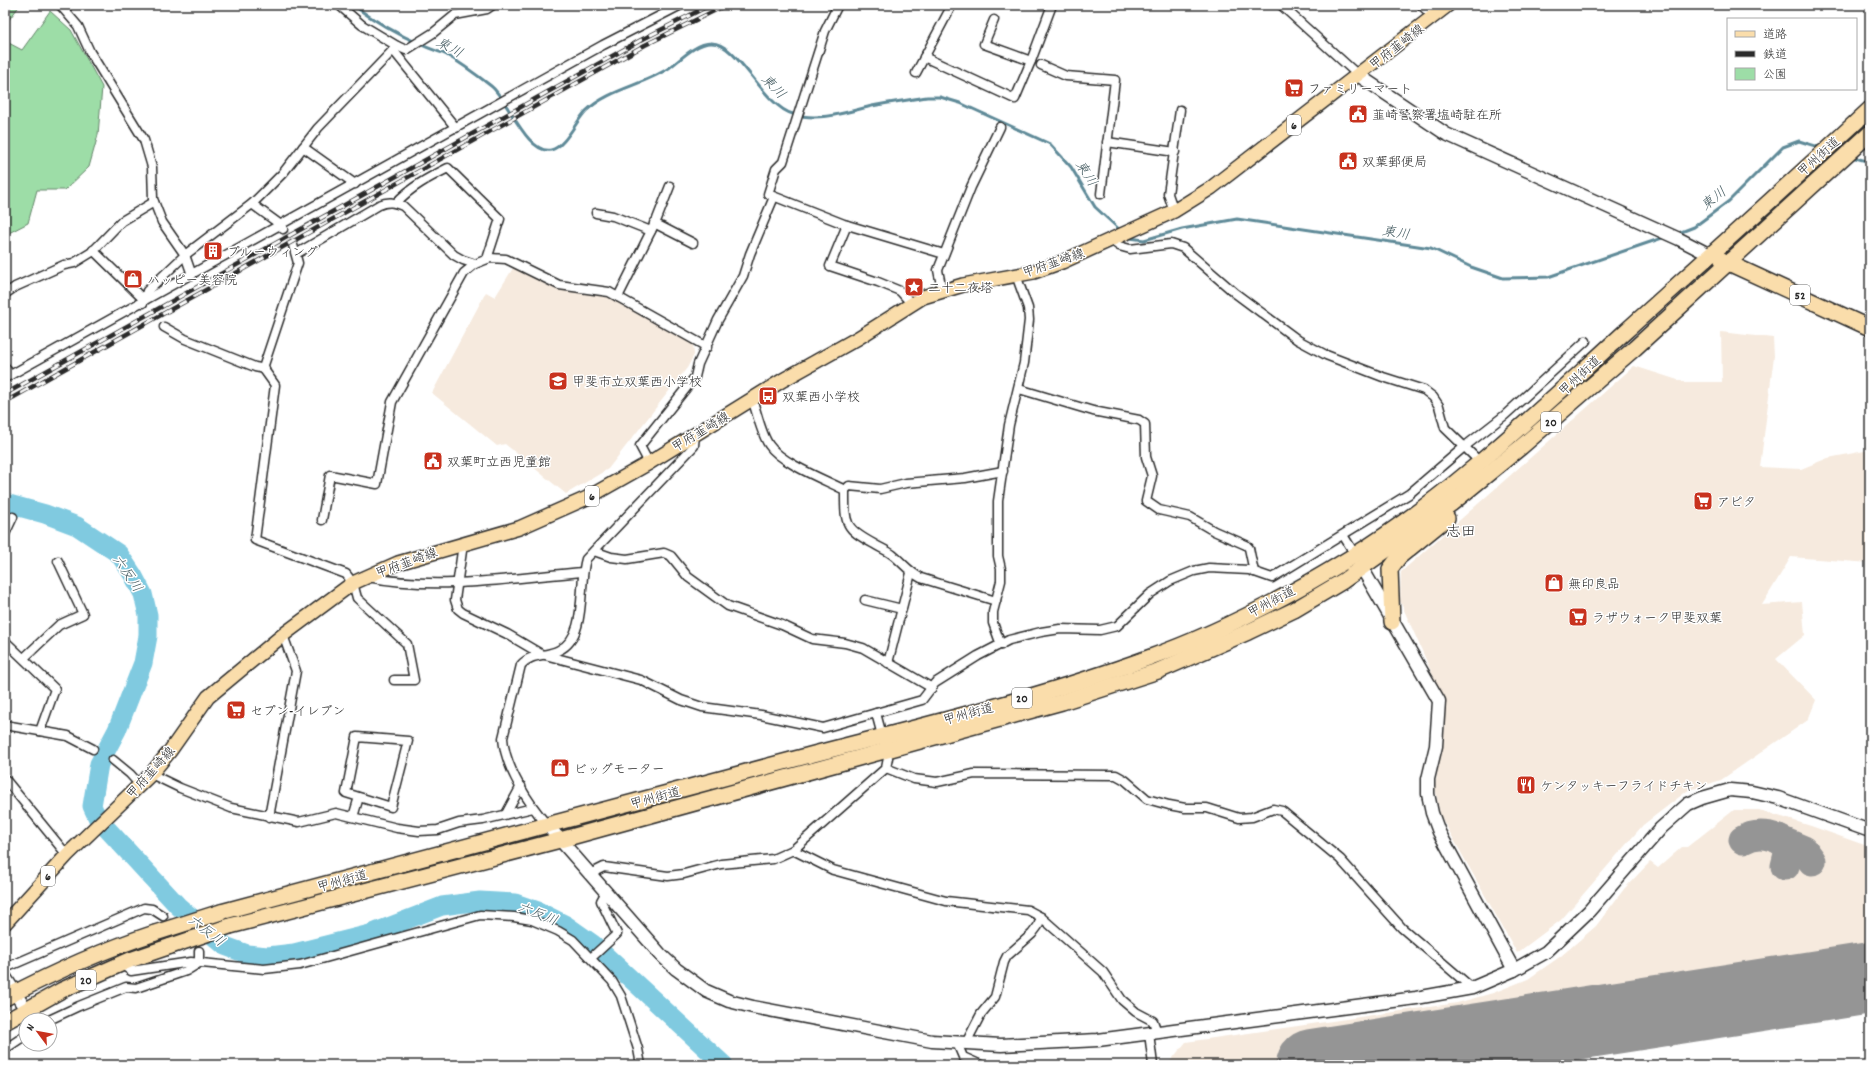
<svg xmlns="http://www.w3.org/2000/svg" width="1875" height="1070" font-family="Dekko,'Klee One',sans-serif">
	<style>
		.built { fill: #f6eade }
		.green { fill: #9ddda7; stroke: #648469 }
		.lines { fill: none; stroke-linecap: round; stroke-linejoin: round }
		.stream { stroke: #5e8a98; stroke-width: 3 }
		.river { stroke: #80cae0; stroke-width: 19 }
		.taxiway { stroke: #959595; stroke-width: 29 }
		.runway { stroke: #959595; stroke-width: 72 }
		.street-tunnel { stroke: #d5d5d5; stroke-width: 8; stroke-dasharray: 8 4; stroke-linecap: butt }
		.street-casing { stroke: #2b2b2b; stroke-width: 11 }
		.secondary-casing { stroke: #2b2b2b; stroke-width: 15 }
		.primary-casing { stroke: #2b2b2b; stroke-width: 16 }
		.highway-casing { stroke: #2b2b2b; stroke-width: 18 }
		.street { stroke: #fff; stroke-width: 8 }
		.secondary { stroke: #fff; stroke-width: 12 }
		.primary { stroke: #faddab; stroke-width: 13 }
		.highway { stroke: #faddab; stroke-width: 15 }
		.rail-casing { stroke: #2b2b2b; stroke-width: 4.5 }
		.rail { stroke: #fff; stroke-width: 3; stroke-dasharray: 9; stroke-linecap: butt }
		.highway-bridge-casing { stroke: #2b2b2b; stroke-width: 18; stroke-linecap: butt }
		.highway-bridge { stroke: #faddab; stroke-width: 15 }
		.labels { text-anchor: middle; stroke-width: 3; stroke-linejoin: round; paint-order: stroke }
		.shield { fill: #fff; stroke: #6b6b6b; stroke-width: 1 }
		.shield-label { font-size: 12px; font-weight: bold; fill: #2b2b2b }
		.street-label { font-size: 13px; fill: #2b2b2b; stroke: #fff }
		.poi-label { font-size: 13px; fill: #2b2b2b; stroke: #fff; text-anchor: start }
		.water-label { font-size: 14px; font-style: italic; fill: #445b61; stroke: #fff }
		.quarter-label { font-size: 15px; fill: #2b2b2b; stroke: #fff }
	</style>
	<rect width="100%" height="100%" fill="#fff"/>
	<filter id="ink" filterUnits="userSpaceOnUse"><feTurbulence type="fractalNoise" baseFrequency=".025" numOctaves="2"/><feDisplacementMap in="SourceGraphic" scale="8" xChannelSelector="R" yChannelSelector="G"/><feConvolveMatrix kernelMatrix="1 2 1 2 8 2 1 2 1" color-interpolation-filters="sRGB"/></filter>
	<g filter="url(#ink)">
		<g class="built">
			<polygon points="515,265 558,289 608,296 693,343 694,355 687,368 608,469 566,494 505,444 497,446 432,393 486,292 495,297"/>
			<polygon points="1721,332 1773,338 1774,356 1760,467 1801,469 1828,458 1870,450 1870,563 1791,557 1762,605 1802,602 1805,635 1776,659 1816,700 1808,720 1721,780 1687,791 1643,825 1561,920 1517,953 1440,815 1435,786 1445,728 1442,696 1400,601 1401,572 1634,366 1684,382 1722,382"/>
			<polygon points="1734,810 1759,810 1811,826 1870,847 1870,1012 1529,1065 1167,1065 1186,1042 1457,1003 1493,993 1528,979 1561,956 1596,926 1624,889 1650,862 1658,868 1682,847 1687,847"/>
		</g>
		<g class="green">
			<polygon points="5,5 20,5 5,25"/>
			<polygon points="50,11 71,30 102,87 98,135 89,167 65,190 37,190 28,223 5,235 5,41 22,50"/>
		</g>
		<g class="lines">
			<g class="stream">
				<path d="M 353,5 C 374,21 397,34 422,45 C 429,49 438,51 445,54 C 461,63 477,75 491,86 C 507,98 527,155 551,150 C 565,147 576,121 586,111 C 609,89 644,85 669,68 C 681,59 696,43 711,43 C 738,42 763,106 793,114 C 819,122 847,112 872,106 C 890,102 909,100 927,97 L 940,97 L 960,103 L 1050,144 L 1071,167 L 1095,207 L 1121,231"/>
				<polyline points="1852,157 1870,162"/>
				<polyline points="1676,234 1694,227 1729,201 1783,147 1799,141 1822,148"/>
				<polyline points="1127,236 1130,238 1144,240 1182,229 1237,219 1431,248 1471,267 1503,278 1548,277 1665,237"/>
			</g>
			<polyline class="river" points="5,503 45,514 77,526 119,554 133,575 143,594 148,615 148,636 143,663 117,730 99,764 92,806 98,819 178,906 225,946 247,954 268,956 294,953 370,934 442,906 480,901 515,903 538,911 566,925 593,944 724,1065"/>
			<g class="taxiway">
				<polyline points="1778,839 1804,850 1812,861"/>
				<path d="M 1743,840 C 1757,831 1781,834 1789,850 L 1785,866"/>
			</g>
			<polyline class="runway" points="1312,1065 1870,978"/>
			<g class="street-tunnel">
				<polyline points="283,229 293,245"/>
				<polyline points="163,916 199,951"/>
			</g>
			<g class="street-casing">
				<g id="street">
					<polyline points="60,5 78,26 90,52 144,140 152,167 153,199 162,222 185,255 192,275"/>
					<polyline points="339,5 362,25 397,46"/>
					<polyline points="838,5 825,31 783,162 776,169 768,194 844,224 944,254"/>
					<polyline points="1281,5 1358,75"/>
					<polyline points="1421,5 1433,16"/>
					<polyline points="994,20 984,44 1031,61 1052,5"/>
					<polyline points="393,50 456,128"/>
					<polyline points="924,57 1015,99 1031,61"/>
					<polyline points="1041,65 1066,76 1115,80 1101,194"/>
					<polyline points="916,73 952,5"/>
					<polyline points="1107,142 1175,152"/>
					<polyline points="303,147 355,184"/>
					<path d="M 396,203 C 411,187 428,178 448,168 L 500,219 L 487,259"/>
					<polyline points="252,204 278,223 283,229"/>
					<polyline points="1174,211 1168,194 1180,110"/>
					<polyline points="596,213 613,216 651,231"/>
					<polyline points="654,223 693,243"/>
					<polyline points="847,225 830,266 878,282 900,291 911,303"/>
					<polyline points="1110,239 1119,246 1130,249 1171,244 1183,248 1235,293 1298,340 1326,355 1383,377 1424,390 1433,397 1439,406 1445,428 1480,462"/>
					<polyline points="293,245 298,263 264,365 265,371 275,385 255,540 346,574 353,583 357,598 407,644 414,680 394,680"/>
					<polyline points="93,250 144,300"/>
					<path d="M 296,254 L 379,205 C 388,201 394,202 403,206 L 454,255 L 463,260 L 475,264"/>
					<polyline points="942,290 938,270 971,187 1000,127"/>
					<polyline points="5,294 15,287 64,265 74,263 92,252 122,221 154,202"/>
					<polyline points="618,297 657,219 670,186"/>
					<polyline points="143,303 147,291 185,255 252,204 283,173 318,128 397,46 406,50 433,33 455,15 487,9 493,5"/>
					<polyline points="164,327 185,339 255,367 265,369"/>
					<polyline points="5,367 10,375"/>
					<polyline points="5,378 603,45 681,5"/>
					<polyline points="1019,389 1093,411 1139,420 1145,424 1146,457 1152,476 1146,501 1159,510 1190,517 1214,531 1246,545 1249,548 1254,572"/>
					<path d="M 752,399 C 757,412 761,434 769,445 C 781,463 825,480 845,490 C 845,524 844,528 874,544 C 880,548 887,550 893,555 C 903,563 909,572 921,578 L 996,601"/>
					<polyline points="649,463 640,446 695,377 698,364 718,320 743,276 750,254 774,197"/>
					<polyline points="845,490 849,486 880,489 906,483 965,478 1003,471"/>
					<polyline points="322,520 330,475 377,484 392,402 464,273 475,264 490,258 506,259 559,285 609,292 707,347"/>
					<polyline points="5,534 13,517"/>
					<polyline points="1343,535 1356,556"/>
					<polyline points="463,544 455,600 458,609 463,613 507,634 541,654 641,680 681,700 702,707 761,715 823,728 922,700 935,683 978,656 1009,640 1041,632 1060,629 1100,630 1117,626 1150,594 1170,581 1194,571 1209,568 1249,570 1272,578 1409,494 1464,447 1505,415 1586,341"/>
					<polyline points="594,551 611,557 627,559 664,553 671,556 688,577 728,606 782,625 812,639 845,643 863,648 932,688"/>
					<path d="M 368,577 C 438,591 512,578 582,572"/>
					<polyline points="865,600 902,609"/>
					<polyline points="6,642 55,689 40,731"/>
					<polyline points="1001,645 993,623 993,612 1001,581 1001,569 998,556 998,501 1009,425 1024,363 1029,320 1028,308 1016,275"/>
					<polyline points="24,658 59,625 83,614 58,561"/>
					<polyline points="888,663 911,573"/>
					<polyline points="5,725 68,736 93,749"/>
					<polyline points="113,760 130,774 140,785"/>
					<polyline points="886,768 914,779 937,782 974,774 1116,775 1125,780 1147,799 1169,805 1185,808 1207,808 1239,818 1252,817 1273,809 1282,811 1340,859 1402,928 1472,988"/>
					<polyline points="151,774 180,788 231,808 299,822 336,813 397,828 419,831 438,830 459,823 483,820 533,808"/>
					<polyline points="5,779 67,855"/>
					<polyline points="506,814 521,786"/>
					<polyline points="269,817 296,671 283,635"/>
					<polyline points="353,817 359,797 346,793 357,737 408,741 391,807 359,797"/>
					<path d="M 548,826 C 529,804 505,768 503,738 L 521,665 C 531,653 546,657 559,650 C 588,637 578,584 586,559 L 694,446 L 695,434"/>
					<polyline points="793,850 833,870 946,901 1028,910 1041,917 1103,972 1122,1000 1136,1012 1153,1021 1157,1032"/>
					<polyline points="590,874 604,867 668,876 684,874 721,864 773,859 793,850 886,768 888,758 876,713"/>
					<polyline points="591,958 617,934 601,901 606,892"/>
					<polyline points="5,964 10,966 144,908 152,909 163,916"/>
					<polyline points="121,964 131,971 191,962 264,969 300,965 480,915 514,917 532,920 558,931 573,940 612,981 621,996 638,1049 641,1065"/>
					<polyline points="49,1020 79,1006 126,987 136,988 186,971 199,963 199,951"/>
					<polyline points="1149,1033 1153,1065"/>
					<polyline points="957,1043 963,1057 981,1065"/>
					<polyline points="966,1043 981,1014 995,997 1004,962 1007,956 1032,934 1038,926 1041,917"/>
					<polyline points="5,1049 26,1035"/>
				</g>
			</g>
			<g class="secondary-casing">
				<g id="secondary">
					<polyline points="1358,75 1446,134 1679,239 1710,255"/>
					<polyline points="1362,568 1439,701 1436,746 1428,779 1428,794 1432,813 1439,832 1514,970"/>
					<polyline points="548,826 661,955 676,969 706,991 729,1001 753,1007 932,1041 1001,1045 1098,1040 1416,998 1472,988 1514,970 1546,952 1589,911 1661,828 1688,804 1702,798 1730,790 1752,792 1778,798 1870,831"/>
					<polyline points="5,977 26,1010"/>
				</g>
			</g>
			<g class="primary-casing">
				<polyline id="primary" points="5,923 67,855 151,774 170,751 208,697 283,635 353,583 398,563 519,528 587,498 649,463 783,380 858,338 923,297 963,285 1034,272 1062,262 1174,211 1211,188 1448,5"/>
			</g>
			<g class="highway-casing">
				<g id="highway">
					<polyline points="1722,260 1870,328"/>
					<polyline points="1392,622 1390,569 1399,557 1447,518"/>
					<path d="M 221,912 C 413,861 604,810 795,759 C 913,728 1033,700 1148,658 C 1218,633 1287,597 1350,558 C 1452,495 1538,411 1626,331 C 1708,257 1790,184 1870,109"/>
					<polyline points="230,926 560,840 1062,702 1158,671 1248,632 1294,610 1343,581 1451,504 1521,447 1635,348 1870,133"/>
					<path d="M 5,998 C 54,972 103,950 155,933"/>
					<polyline points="5,1022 62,990 130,960 171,946"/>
				</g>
			</g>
			<use href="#street" class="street"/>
			<use href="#secondary" class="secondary"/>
			<use href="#primary" class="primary"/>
			<use href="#highway" class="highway"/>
			<g class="rail-casing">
				<g id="rail">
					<polyline points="5,394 641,40 710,5"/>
					<polyline points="5,402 645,45 726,5"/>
				</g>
			</g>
			<use href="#rail" class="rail"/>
			<g class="highway-bridge-casing">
				<g id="highway-bridge">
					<polyline points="155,933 221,912"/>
					<polyline points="171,946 230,926"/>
				</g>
			</g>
			<use href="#highway-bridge" class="highway-bridge"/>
		</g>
	</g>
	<defs>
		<g id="supermarket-square" transform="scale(1)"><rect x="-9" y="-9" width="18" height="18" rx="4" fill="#c8321e" stroke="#fff"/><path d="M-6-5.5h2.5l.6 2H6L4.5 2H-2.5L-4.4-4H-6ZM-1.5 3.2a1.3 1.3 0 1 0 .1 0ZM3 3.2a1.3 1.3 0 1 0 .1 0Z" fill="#fff"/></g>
		<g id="civic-square" transform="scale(1)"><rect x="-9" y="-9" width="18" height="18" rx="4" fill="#c8321e" stroke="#fff"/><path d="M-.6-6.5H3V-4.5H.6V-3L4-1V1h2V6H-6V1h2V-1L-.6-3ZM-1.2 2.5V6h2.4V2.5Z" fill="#fff"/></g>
		<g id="building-square" transform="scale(1)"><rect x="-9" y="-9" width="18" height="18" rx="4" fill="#c8321e" stroke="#fff"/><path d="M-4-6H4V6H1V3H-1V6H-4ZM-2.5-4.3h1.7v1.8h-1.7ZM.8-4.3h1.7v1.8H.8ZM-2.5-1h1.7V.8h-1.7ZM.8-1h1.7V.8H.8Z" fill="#fff"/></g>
		<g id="shop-square" transform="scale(1)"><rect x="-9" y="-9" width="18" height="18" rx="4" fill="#c8321e" stroke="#fff"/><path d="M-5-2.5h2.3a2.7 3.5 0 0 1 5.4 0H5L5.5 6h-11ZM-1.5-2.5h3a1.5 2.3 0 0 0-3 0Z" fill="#fff"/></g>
		<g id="sight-square" transform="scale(1)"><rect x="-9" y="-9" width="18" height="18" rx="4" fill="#c8321e" stroke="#fff"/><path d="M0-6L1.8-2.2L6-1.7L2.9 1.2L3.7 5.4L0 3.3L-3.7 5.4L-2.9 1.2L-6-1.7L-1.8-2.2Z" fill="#fff"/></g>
		<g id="school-square" transform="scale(1)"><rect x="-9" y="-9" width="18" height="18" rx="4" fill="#c8321e" stroke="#fff"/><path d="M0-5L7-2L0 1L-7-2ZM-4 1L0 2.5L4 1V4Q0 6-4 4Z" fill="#fff"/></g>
		<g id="bus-square" transform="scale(1)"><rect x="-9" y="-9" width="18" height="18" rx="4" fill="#c8321e" stroke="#fff"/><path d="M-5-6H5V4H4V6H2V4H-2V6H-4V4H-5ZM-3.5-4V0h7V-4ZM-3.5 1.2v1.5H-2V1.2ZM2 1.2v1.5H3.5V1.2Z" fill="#fff"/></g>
		<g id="restaurant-square" transform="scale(1)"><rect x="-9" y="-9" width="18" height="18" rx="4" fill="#c8321e" stroke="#fff"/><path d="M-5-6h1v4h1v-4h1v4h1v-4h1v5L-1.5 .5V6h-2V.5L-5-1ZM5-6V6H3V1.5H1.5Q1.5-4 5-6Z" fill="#fff"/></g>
	</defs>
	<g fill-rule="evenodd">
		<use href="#supermarket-square" x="1294" y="88"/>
		<use href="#civic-square" x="1358" y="114"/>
		<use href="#civic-square" x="1348" y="161"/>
		<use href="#building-square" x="213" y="251"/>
		<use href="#shop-square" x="133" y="279"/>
		<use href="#sight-square" x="914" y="287"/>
		<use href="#school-square" x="558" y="381"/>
		<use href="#bus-square" x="768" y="396"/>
		<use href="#civic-square" x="433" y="461"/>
		<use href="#supermarket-square" x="1703" y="501"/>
		<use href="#shop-square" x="1554" y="583"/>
		<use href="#supermarket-square" x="1578" y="617"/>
		<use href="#supermarket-square" x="236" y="710"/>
		<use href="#shop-square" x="560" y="768"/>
		<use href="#restaurant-square" x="1526" y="785"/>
	</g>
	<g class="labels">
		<g class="shield">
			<rect x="1287" y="115" width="14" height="20" rx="3"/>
			<rect x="1790" y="285" width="20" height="20" rx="3"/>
			<rect x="1541" y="412" width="20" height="20" rx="3"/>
			<rect x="585" y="486" width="14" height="20" rx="3"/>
			<rect x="1012" y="688" width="20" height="20" rx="3"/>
			<rect x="41" y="866" width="14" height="20" rx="3"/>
			<rect x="76" y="970" width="20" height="20" rx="3"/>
		</g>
		<g class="shield-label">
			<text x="1294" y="129">6</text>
			<text x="1800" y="299">52</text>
			<text x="1551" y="426">20</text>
			<text x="592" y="500">6</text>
			<text x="1022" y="702">20</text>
			<text x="48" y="880">6</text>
			<text x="86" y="984">20</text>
		</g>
		<g class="street-label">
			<text transform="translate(1396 46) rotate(-38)" y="5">甲府韮崎線</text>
			<text transform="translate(1818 156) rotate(-42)" y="5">甲州街道</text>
			<text transform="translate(1053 262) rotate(-19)" y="5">甲府韮崎線</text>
			<text transform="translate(1579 375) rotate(-43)" y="5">甲州街道</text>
			<text transform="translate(700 431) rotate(-31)" y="5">甲府韮崎線</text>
			<text transform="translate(406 562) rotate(-20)" y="5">甲府韮崎線</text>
			<text transform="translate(1271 601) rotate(-28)" y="5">甲州街道</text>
			<text transform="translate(968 713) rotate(-15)" y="5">甲州街道</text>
			<text transform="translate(150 772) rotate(-48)" y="5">甲府韮崎線</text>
			<text transform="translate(655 797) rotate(-15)" y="5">甲州街道</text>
			<text transform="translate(342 880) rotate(-15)" y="5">甲州街道</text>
		</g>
		<g class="poi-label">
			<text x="1308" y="93">ファミリーマート</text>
			<text x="1372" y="119">韮崎警察署塩崎駐在所</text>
			<text x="1362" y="166">双葉郵便局</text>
			<text x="227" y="256">ブルーウィング</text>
			<text x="147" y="284">ハッピー美容院</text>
			<text x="928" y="292">二十二夜塔</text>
			<text x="572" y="386">甲斐市立双葉西小学校</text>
			<text x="782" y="401">双葉西小学校</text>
			<text x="447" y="466">双葉町立西児童館</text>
			<text x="1717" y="506">アピタ</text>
			<text x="1568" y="588">無印良品</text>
			<text x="1592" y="622">ラザウォーク甲斐双葉</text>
			<text x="250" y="715">セブン-イレブン</text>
			<text x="574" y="773">ビッグモーター</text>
			<text x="1540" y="790">ケンタッキーフライドチキン</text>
		</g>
		<g class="water-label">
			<text transform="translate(450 47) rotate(29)" y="5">東川</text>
			<text transform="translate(774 86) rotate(46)" y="5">東川</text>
			<text transform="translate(1087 173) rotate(57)" y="5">東川</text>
			<text transform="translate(1713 198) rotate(-39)" y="5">東川</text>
			<text transform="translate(1396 232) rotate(9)" y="5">東川</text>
			<text transform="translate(128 573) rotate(56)" y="5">六反川</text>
			<text transform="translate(538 913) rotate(22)" y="5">六反川</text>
			<text transform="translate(207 930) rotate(38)" y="5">六反川</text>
		</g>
		<g class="quarter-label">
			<text x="1461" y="536">志田</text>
		</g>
	</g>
	<rect width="1875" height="1070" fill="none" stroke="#fff" stroke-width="20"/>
	<rect x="10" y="10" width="1855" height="1050" fill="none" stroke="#2b2b2b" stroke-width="1.5" filter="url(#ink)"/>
	<rect x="1727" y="18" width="130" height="72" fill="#ffffff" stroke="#aaaaaa"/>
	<rect x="1735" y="31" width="20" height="6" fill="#faddab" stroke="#aaaaaa"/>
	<text x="1763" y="38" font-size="12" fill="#2b2b2b">道路</text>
	<rect x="1735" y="51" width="20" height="6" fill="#2b2b2b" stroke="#aaaaaa"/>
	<text x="1763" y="58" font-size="12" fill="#2b2b2b">鉄道</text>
	<rect x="1735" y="68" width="20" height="12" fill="#9ddda7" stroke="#aaaaaa"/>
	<text x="1763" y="78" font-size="12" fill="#2b2b2b">公園</text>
	<g transform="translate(38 1032) rotate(302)"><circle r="19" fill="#ffffff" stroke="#aaaaaa"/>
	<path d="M0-3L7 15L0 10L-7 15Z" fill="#c8321e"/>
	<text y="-6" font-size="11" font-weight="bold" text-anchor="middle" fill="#2b2b2b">N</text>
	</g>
</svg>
